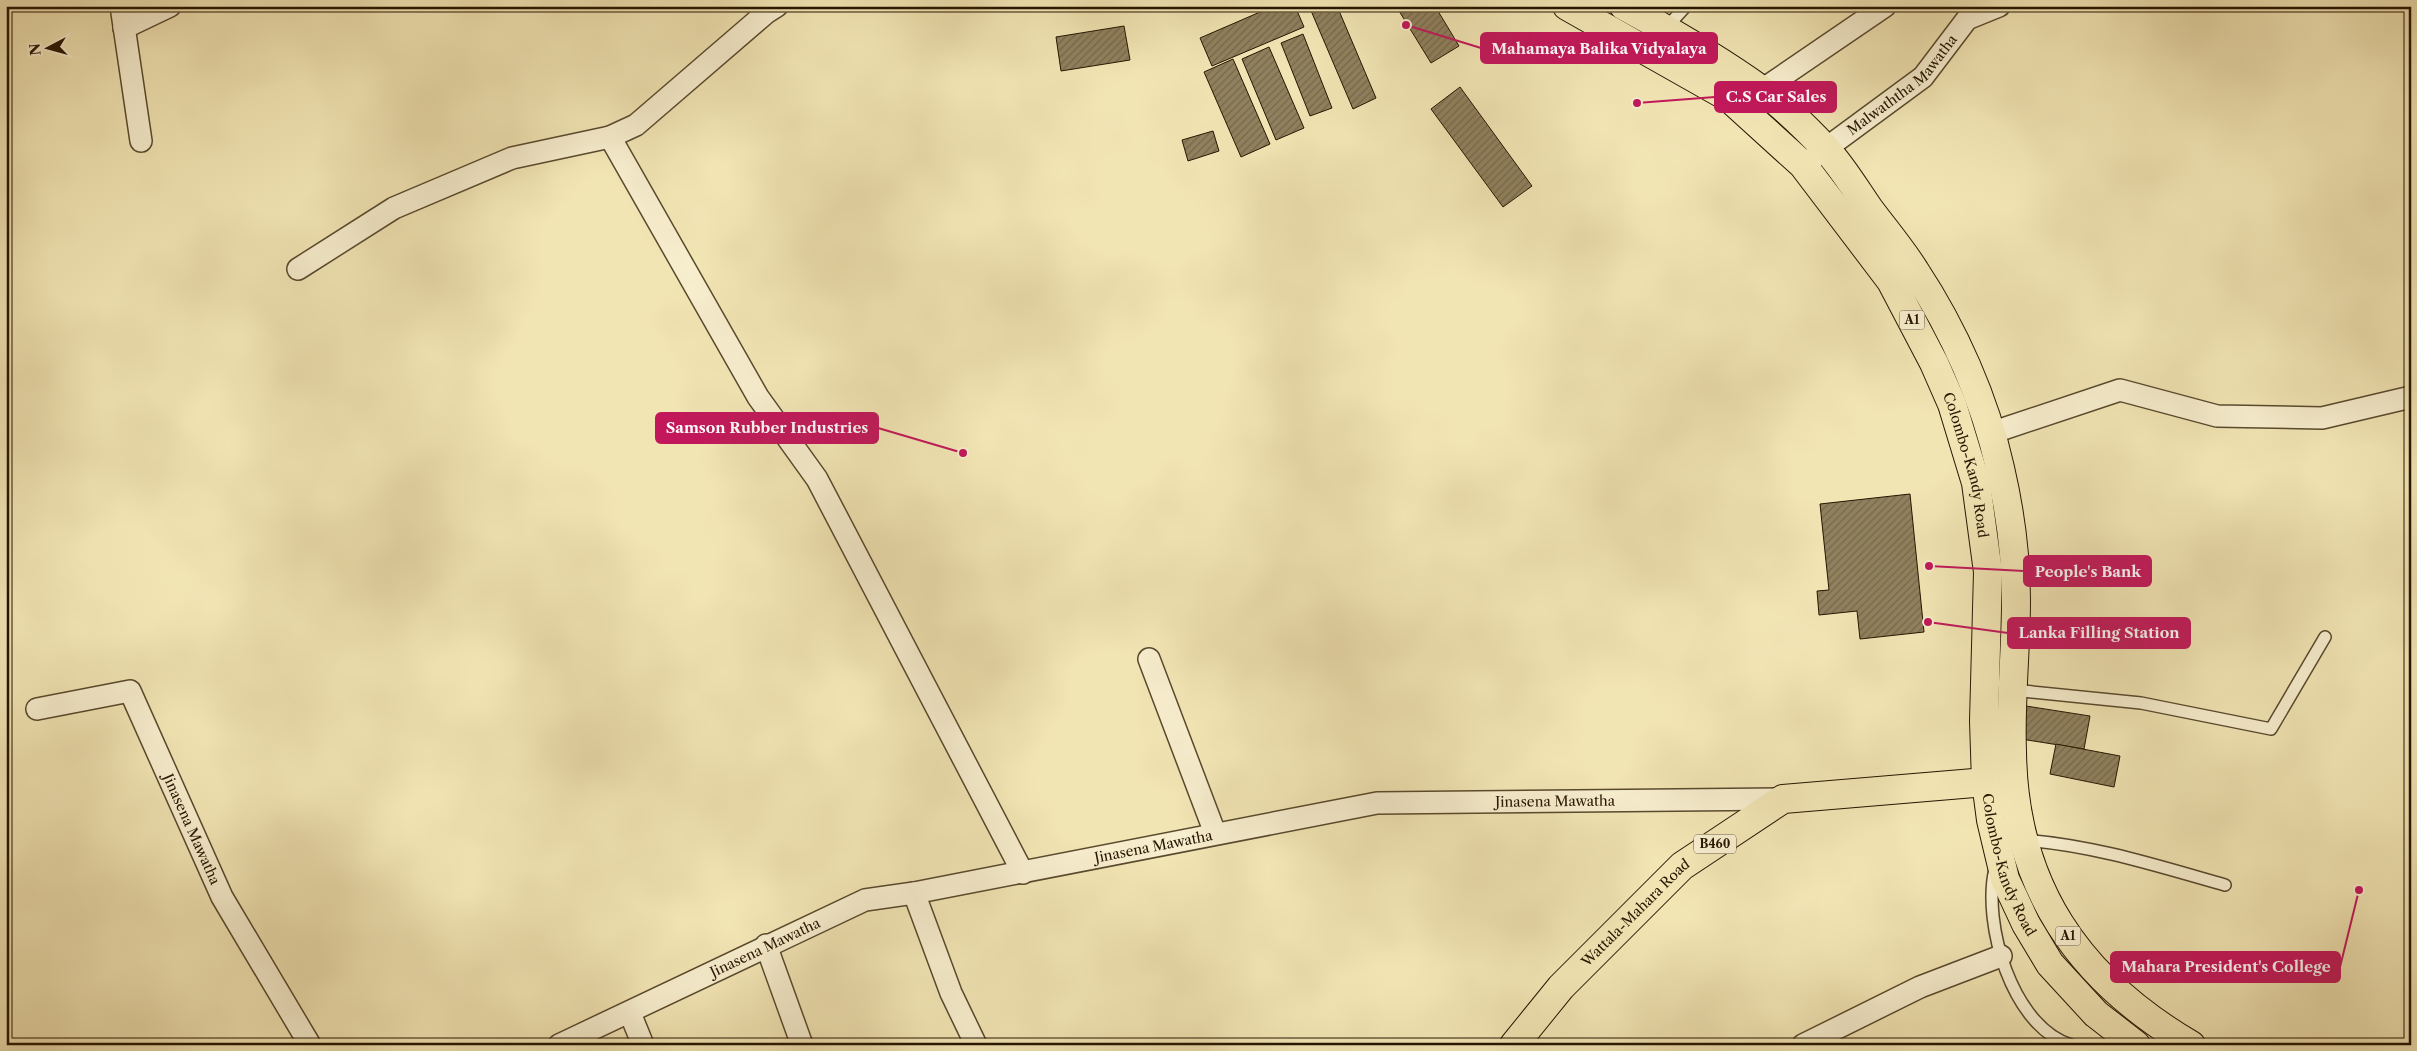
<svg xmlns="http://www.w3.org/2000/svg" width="2417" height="1051" font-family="'Libre Caslon Text',serif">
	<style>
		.building { fill: url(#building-hatch); stroke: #261500 }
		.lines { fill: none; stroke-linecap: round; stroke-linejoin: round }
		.lane-casing { stroke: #59492d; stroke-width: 14 }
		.street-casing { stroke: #59492d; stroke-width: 24 }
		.primary-casing { stroke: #261500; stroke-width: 30 }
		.highway-casing { stroke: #261500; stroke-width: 30 }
		.lane { stroke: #f7eece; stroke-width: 11 }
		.street { stroke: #f7eece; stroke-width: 21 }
		.primary { stroke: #f2e5b4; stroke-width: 28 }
		.highway { stroke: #f2e5b4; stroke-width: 28 }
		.labels { text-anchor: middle; stroke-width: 4; stroke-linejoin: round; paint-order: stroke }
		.shield { fill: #f7eece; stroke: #65563e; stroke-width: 1 }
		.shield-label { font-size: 12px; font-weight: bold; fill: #261500 }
		.street-label { font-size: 14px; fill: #261500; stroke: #f7eece }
		.leader { fill: none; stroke: #c2185b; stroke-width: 2 }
		.callout-dot { fill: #c2185b; stroke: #f7eece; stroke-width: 2 }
		.callout { fill: #c2185b; stroke: #c2185b; stroke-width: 2 }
		.callout-label { font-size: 15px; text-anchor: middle; font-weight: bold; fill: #fff }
	</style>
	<defs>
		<pattern id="building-hatch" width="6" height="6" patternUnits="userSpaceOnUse" patternTransform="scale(1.25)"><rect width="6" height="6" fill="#90815e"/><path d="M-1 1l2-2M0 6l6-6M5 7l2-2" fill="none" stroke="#75684b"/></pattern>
	</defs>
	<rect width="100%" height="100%" fill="#f2e5b4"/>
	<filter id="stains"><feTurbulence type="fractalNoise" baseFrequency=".004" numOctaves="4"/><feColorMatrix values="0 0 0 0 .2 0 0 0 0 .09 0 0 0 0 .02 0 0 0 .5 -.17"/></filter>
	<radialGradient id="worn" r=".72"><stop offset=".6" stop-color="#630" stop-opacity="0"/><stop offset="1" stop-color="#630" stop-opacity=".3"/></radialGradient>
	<g class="building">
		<polygon points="1274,6 1295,6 1304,27 1212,66 1200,38"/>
		<polygon points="1309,6 1337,6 1376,98 1353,109"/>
		<polygon points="1396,6 1435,6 1459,46 1431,63"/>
		<polygon points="1124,26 1130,60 1061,71 1056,37"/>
		<polygon points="1303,34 1332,108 1310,116 1281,43"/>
		<polygon points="1269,47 1304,128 1276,140 1242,59"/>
		<polygon points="1233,59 1270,144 1241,157 1204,72"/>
		<polygon points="1460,87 1532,186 1503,207 1431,109"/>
		<polygon points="1213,131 1219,151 1188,161 1182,140"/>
		<polygon points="1910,494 1924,632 1860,639 1857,611 1819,615 1817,591 1829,590 1820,504"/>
		<polygon points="2026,706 2090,716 2084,749 2021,739"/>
		<polygon points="2056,744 2120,756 2114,787 2050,774"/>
	</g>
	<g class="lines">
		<g class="lane-casing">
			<g id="lane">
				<polyline points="1665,29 1686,6"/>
				<polyline points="2013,690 2141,703 2271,729 2325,637"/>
				<path d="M 2024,840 C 2093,845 2158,866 2225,885"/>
				<path d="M 1995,869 C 1982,923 2012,1027 2071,1045"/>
			</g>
		</g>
		<g class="street-casing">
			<g id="street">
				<polyline points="121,6 141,141"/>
				<polyline points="124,28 170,6"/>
				<polyline points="1762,90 1885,6"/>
				<polyline points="610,137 758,397 817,479 1023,873"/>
				<path id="s1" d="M 1813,158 L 1923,77 L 1967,19 L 1999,6"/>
				<polyline points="298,269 394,208 512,158 610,137 636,125 766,13 777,6"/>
				<polyline points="1991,433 2120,390 2217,416 2322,418 2411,397"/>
				<polyline points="1149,659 1215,833"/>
				<path id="s2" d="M 37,709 L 130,691 L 222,897 L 310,1045"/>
				<polyline points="914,893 951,993 976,1045"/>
				<polyline points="766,945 802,1045"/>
				<polyline points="630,1013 643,1045"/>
				<path id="s3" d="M 559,1045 L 865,900 L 914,893 L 1377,803 L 1783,799"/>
				<polyline points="1803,1045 1920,987 2001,956"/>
			</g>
		</g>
		<g class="primary-casing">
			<g id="primary">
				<path id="s4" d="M 1514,1045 L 1561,987 L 1682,866 L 1783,799 L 1986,782"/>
			</g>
		</g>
		<g class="highway-casing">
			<g id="highway">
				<path id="s5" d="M 1567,6 L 1728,97 L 1803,165 L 1891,281 L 1934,363 L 1952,404 L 1976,483 L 1988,572 L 1984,721 L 1986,782 L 1991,820 L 2005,879 L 2026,924 L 2050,964 L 2096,1014 L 2136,1045"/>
				<path d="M 1624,6 C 1670,31 1717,58 1760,89 C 1780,103 1808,130 1825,148 C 1842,166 1856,190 1870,210 C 1885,230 1902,250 1915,271 C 1954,330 1985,400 2000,468 C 2010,511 2016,557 2016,600 C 2016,651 2010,702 2012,752 C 2014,886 2078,979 2191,1045"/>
			</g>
		</g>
		<use href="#lane" class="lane"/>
		<use href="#street" class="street"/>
		<use href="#primary" class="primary"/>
		<use href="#highway" class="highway"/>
	</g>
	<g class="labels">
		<g class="shield">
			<rect x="1899.5" y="310.5" width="25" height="19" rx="4"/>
			<rect x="1694" y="834.5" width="42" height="19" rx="4"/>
			<rect x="2055.5" y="926.5" width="25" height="19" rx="4"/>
		</g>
		<g class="shield-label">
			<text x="1912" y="324">A1</text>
			<text x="1715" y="848">B460</text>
			<text x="2068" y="940">A1</text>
		</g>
		<g class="street-label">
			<text dy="5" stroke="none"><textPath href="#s1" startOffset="116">Malwaththa Mawatha</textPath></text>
			<text dy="5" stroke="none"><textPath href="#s5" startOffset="632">Colombo-Kandy Road</textPath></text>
			<text dy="5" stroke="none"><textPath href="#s3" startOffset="1038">Jinasena Mawatha</textPath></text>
			<text dy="5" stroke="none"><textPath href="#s2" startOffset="246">Jinasena Mawatha</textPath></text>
			<text dy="5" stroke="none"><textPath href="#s3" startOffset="632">Jinasena Mawatha</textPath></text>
			<text dy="5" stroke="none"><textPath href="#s5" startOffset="1038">Colombo-Kandy Road</textPath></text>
			<text dy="5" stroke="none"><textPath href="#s4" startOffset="180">Wattala-Mahara Road</textPath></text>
			<text dy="5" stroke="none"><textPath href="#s3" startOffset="228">Jinasena Mawatha</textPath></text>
		</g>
	</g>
	<path class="leader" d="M1406 25L1481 48M1637 103L1715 97M963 453L878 428M1929 566L2024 571M1928 622L2008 633M2359 890L2340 967"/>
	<g class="callout-dot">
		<circle cx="1406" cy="25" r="5"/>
		<circle cx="1637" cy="103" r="5"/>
		<circle cx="963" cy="453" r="5"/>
		<circle cx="1929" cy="566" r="5"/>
		<circle cx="1928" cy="622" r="5"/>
		<circle cx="2359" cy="890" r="5"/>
	</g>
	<g class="callout">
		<rect x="1481" y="33" width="236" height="30" rx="5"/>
		<rect x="1715" y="82" width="121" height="30" rx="5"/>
		<rect x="656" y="413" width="222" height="30" rx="5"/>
		<rect x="2024" y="556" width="127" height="30" rx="5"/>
		<rect x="2008" y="618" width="182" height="30" rx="5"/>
		<rect x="2111" y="952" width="229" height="30" rx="5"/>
	</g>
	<g class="callout-label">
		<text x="1599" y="54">Mahamaya Balika Vidyalaya</text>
		<text x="1776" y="102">C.S Car Sales</text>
		<text x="767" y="433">Samson Rubber Industries</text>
		<text x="2088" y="577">People's Bank</text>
		<text x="2099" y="638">Lanka Filling Station</text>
		<text x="2226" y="972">Mahara President's College</text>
	</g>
	<rect width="2417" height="1051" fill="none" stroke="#f2e5b4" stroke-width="25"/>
	<rect x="8" y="8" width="2402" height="1036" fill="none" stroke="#261500" stroke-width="2.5"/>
	<rect x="12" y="12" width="2392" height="1026" fill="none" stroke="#261500"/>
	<g transform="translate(48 48) rotate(264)" stroke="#f7eece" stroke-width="4" paint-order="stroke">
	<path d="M0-4L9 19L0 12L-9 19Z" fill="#261500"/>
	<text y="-8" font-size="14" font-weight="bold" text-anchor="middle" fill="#261500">N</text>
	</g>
	<rect width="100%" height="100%" filter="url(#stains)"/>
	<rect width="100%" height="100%" fill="url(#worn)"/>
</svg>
